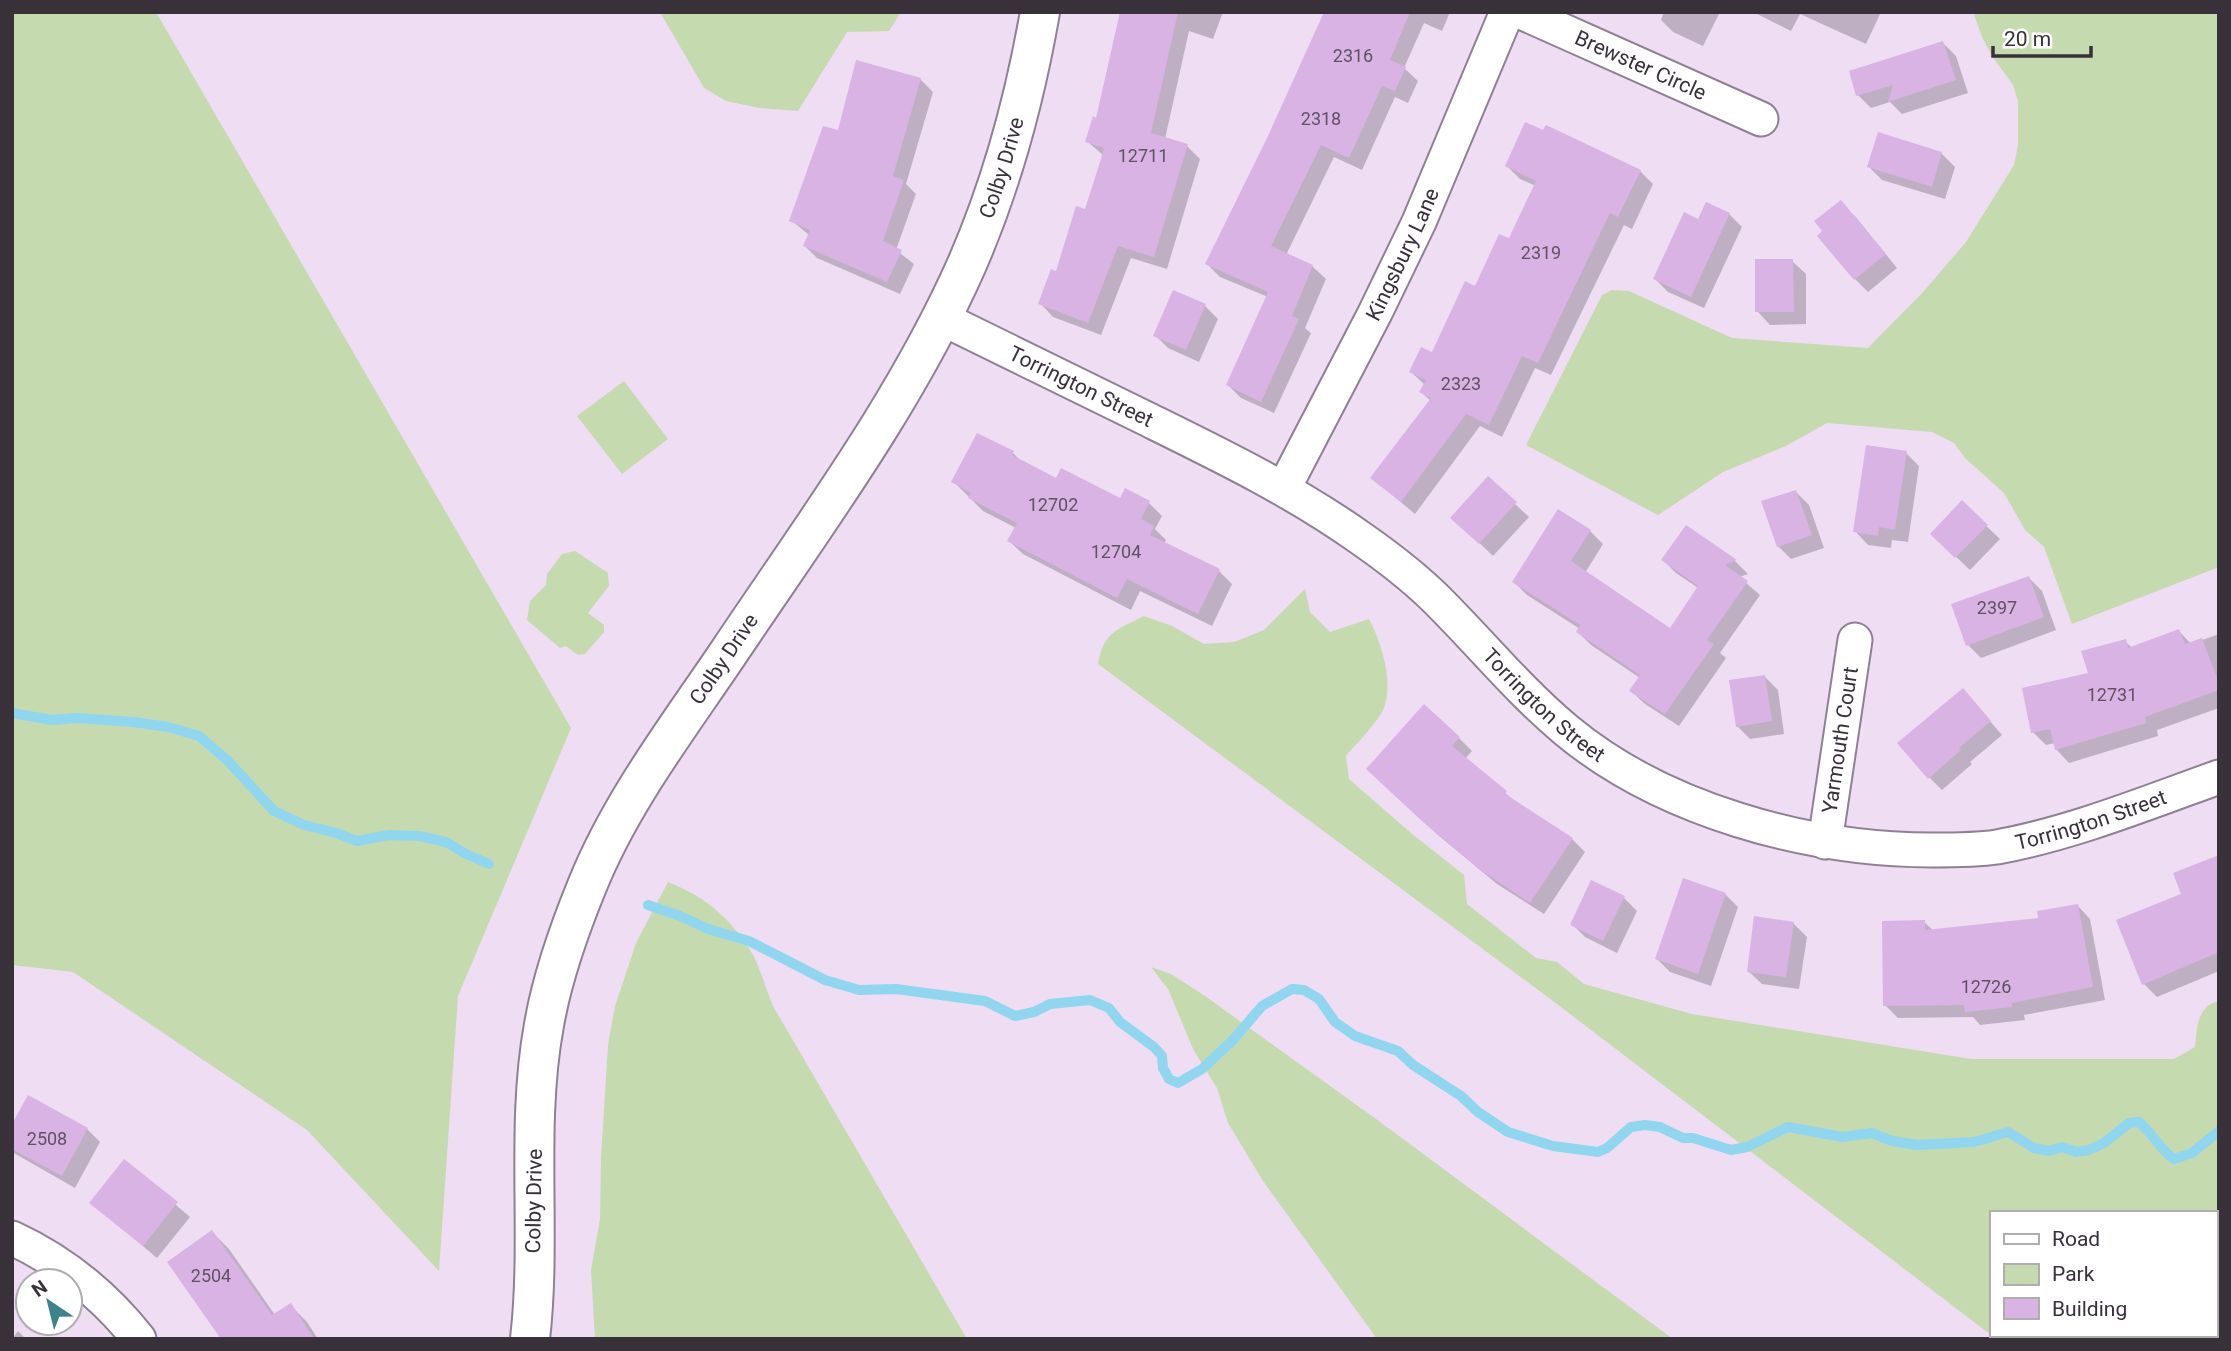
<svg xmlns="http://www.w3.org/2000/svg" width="2231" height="1351" font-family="Roboto,sans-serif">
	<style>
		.green { fill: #c6dab0 }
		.shadow { fill: #0003 }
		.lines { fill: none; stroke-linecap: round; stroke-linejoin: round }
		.stream { stroke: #90d6ef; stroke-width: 10 }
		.building { fill: #d8b3e4 }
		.street-casing { stroke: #908094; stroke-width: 37 }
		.secondary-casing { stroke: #908094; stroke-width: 42 }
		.street { stroke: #fff; stroke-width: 33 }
		.secondary { stroke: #fff; stroke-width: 38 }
		.labels { text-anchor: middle; stroke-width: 6; stroke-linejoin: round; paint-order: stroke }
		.number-label { font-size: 18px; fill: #605264 }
		.street-label { font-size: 21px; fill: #38313a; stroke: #fff }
	</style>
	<rect width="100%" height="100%" fill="#eeddf3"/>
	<g class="green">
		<polygon points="12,12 156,12 571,728 458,996 439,1271 307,1130 73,972 12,965"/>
		<polygon points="660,12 901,12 889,31 847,32 798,111 759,108 726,101 704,88"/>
		<polygon points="1973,12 2219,12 2219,567 2072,624 2044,547 2025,530 2004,493 1965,458 1954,443 1932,432 1827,423 1786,446 1723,472 1658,515 1526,445 1602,295 1612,290 1629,291 1732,338 1868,348 1924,291 1966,242 2014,165 2018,145 2018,101 2013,85 1992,56 1982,37"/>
		<polygon points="624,381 668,439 622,474 577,416"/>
		<polygon points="575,551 608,573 609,586 588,613 604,625 604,632 585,654 578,655 566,646 560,648 527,620 530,601 546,585 547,574 562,554"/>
		<path d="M 1305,589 L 1310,612 L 1330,632 L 1369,619 C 1382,643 1396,688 1381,714 C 1371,729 1357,743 1346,756 L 1349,779 L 1411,833 L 1464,875 L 1467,904 L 1536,958 L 1557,962 L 1584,984 L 1692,1014 L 1971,1059 L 2174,1059 L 2195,1047 C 2197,1029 2197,1005 2219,1001 L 2219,1339 L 1996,1339 L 1992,1335 L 2215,1335 L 2215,1213 L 1991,1213 L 1991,1335 L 1549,998 L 1098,664 C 1104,631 1117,630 1144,616 L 1172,626 L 1204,644 L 1234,642 L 1264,630 Z"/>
		<path d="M 668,882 C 706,897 732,919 753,955 C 761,970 766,990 773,1006 L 967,1339 L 595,1339 L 591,1270 L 600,1219 L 601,1158 L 608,1045 L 615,1006 L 636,943 Z"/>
		<polygon points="1151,967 1171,974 1205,996 1376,1119 1673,1339 1377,1339 1263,1181 1228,1123 1217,1088 1194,1051 1168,989"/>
	</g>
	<g class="shadow">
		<polygon points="1122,12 1223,12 1213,39 1189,31 1165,139 1187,146 1200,159 1167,269 1131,258 1101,335 1053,317 1040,303 1057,274 1086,211 1104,156 1087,141 1098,120"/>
		<polygon points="1380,12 1450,12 1442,31 1424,23 1404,68 1418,81 1408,103 1395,97 1362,170 1334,157 1286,255 1312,266 1326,279 1305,328 1311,333 1274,413 1241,398 1228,385 1268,297 1220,277 1207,264"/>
		<polygon points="1664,12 1720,12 1703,46 1673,32 1661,20"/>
		<polygon points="1753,12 1881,12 1866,44 1800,14 1791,31"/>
		<polygon points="1943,43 1956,56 1968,93 1902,114 1890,102 1871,108 1858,95"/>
		<polygon points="920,79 933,92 906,184 916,194 896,250 914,264 900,294 817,258 805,246 809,235 791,220 839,133"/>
		<polygon points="1879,135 1942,154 1955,167 1945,199 1882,180 1869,167"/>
		<polygon points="1507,166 1640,171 1653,184 1632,229 1624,225 1551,375 1535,368 1502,437 1480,426 1415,514 1372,478 1431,401 1421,392 1425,385 1411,372 1433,354 1510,240 1536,186 1520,179"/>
		<polygon points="1729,214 1742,227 1704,308 1668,292 1655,279 1699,221"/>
		<polygon points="1854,215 1897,268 1868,292 1855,279 1825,232"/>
		<polygon points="1792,261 1806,274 1806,324 1770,325 1757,311"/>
		<polygon points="1205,306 1218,319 1199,362 1168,348 1155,335"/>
		<polygon points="1013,453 1023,463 1057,481 1121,500 1149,503 1162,516 1155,529 1166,540 1164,544 1219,571 1232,584 1212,626 1140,591 1131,610 1023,554 1009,541 1016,528 983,511 954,482"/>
		<polygon points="1906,453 1919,466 1908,542 1892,540 1891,548 1868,545 1855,531"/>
		<polygon points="1488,479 1529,517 1493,556 1466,530"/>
		<polygon points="1796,492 1809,505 1824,548 1791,559 1778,546"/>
		<polygon points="1962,503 2000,539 1970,570 1932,534"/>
		<polygon points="1686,527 1736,562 1748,574 1739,577 1760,595 1720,653 1726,658 1679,726 1645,704 1631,691 1640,678 1591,645 1578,632 1580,629 1527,595 1514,582 1590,531 1603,544 1585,573 1671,631 1698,588 1676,573 1663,560"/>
		<polygon points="2029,578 2042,591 2056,630 1981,658 1968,645"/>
		<polygon points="2179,631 2191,644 2219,634 2219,708 2157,730 2158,736 2069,763 2056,749 2055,743 2046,745 2033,732 2125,641 2132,648"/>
		<polygon points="1765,677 1778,690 1784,734 1750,739 1737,726"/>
		<polygon points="1963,690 2002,735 1970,762 1972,764 1942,790 1929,777"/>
		<polygon points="1459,738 1472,751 1465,759 1517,803 1572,839 1585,852 1544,914 1497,884 1438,835 1381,782"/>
		<polygon points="2219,858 2219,971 2157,997 2144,984 2183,895"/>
		<polygon points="1725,894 1738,907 1711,986 1670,972 1657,959"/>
		<polygon points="1624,898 1637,911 1617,953 1585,937 1572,924"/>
		<polygon points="2077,905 2090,919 2105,1000 2024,1015 2025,1020 1980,1025 1973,1017 1898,1018 1885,1005 1924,922 1934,931 2040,919"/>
		<polygon points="1793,923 1807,937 1799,989 1762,984 1748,971"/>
		<polygon points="29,1098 87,1129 100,1142 75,1188 12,1152 12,1128"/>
		<polygon points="124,1161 190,1217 157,1258 91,1202"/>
		<polygon points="212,1232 229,1249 275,1315 290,1305 307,1322 318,1339 226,1339"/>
		<polygon points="18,1331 26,1339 12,1339"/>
	</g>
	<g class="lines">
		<g class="stream">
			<polyline points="12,713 52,720 76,718 134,722 168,727 199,736 227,760 274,811 304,825 336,833 357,841 389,835 419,836 446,842 466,854 489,864"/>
			<path d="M 648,905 L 680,916 L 708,929 L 749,941 L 825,980 L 859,990 L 896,989 L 985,1001 L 1015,1016 L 1034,1012 L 1050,1004 L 1090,1000 L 1109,1008 L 1120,1022 L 1154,1047 L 1162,1056 L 1163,1068 L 1169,1079 L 1178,1083 L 1202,1069 L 1233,1040 L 1262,1006 L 1292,989 L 1304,990 L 1319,999 L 1335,1022 L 1355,1036 L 1398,1051 L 1413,1065 L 1461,1096 L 1478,1112 L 1508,1132 L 1553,1146 L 1598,1152 L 1607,1148 L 1631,1127 L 1645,1125 L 1660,1127 L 1683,1138 L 1693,1138 L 1731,1150 L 1747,1147 L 1788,1127 L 1842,1137 L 1872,1133 L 1892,1141 L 1917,1145 L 1974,1142 L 2008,1132 L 2034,1148 L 2049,1151 L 2062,1147 L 2076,1152 L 2089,1150 L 2104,1143 L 2129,1123 L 2139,1122 C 2152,1133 2160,1149 2174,1159 L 2192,1153 L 2219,1131"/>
		</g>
	</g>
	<g class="building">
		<polygon points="1120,12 1178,12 1151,133 1188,144 1154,257 1118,246 1088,323 1038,304 1051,269 1056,271 1076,206 1085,209 1100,162 1104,148 1085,142 1093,116 1096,118"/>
		<polygon points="1324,12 1410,12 1390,60 1406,67 1395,91 1382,86 1349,158 1321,145 1271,246 1313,265 1292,316 1299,319 1261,402 1226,385 1268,292 1205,264 1268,136"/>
		<polygon points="1943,41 1956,80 1888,102 1893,85 1856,96 1849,71"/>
		<polygon points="856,60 921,78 893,176 904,180 883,241 902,250 887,282 803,246 810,230 789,221 823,126 838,130"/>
		<polygon points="1525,122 1543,130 1546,125 1641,170 1618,217 1610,213 1538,363 1522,356 1489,425 1466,414 1401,502 1370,478 1431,398 1419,392 1426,380 1409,372 1421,347 1432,352 1465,281 1475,286 1499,234 1509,238 1536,181 1505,166"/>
		<polygon points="1878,132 1942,152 1932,187 1867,167"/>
		<polygon points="1841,200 1886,254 1854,280 1817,236 1822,231 1814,221"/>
		<polygon points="1706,202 1730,213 1691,297 1653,279 1684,212 1698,219"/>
		<polygon points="1755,259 1793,259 1794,312 1755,312"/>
		<polygon points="1173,290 1206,304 1186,350 1153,336"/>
		<polygon points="977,433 1014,451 1012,455 1056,478 1061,468 1120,498 1125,488 1150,501 1141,519 1154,526 1150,535 1220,569 1198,614 1127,579 1117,598 1007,541 1017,523 968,498 971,493 951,482"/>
		<polygon points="1866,445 1907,451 1895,530 1879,527 1878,536 1853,532"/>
		<polygon points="1488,476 1517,502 1479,544 1450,518"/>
		<polygon points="1796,490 1812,535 1777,547 1761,501"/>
		<polygon points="1962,500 1988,525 1955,558 1930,534"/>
		<polygon points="1558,509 1591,530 1571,561 1670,628 1698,586 1661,560 1686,525 1737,560 1725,565 1748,581 1707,640 1714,644 1665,714 1629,691 1640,675 1576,632 1580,625 1512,582"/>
		<polygon points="2029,576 2044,617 1966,646 1951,604"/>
		<polygon points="2179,629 2185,644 2202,638 2219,683 2219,690 2145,717 2146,723 2055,750 2050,729 2031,733 2022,688 2088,673 2081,651 2126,639 2128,648"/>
		<polygon points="1765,675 1772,721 1736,727 1729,680"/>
		<polygon points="1963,688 1991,721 1959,748 1961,750 1928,779 1897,743"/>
		<polygon points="1424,704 1460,737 1452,746 1507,791 1505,794 1573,838 1530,903 1482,871 1423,822 1366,769"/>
		<polygon points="2219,855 2219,952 2142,985 2116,920 2181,894 2173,873"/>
		<polygon points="1683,878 1726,893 1698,974 1655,959"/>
		<polygon points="1591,880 1625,896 1603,941 1570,925"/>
		<polygon points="2078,904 2093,987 2012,1003 2012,1007 1965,1012 1964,1005 1883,1006 1882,921 1925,920 1925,930 2038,918 2037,911"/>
		<polygon points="1754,916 1794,922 1786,977 1747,972"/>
		<polygon points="28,1095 88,1128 62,1176 12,1149 12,1124"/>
		<polygon points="124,1159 178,1202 143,1246 89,1203"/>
		<polygon points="212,1230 272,1315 291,1303 314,1339 221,1339 167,1262"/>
	</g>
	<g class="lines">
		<g class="street-casing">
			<g id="street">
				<path id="s1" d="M 1521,12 L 1761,119"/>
				<path id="s2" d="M 941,318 C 1008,351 1076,384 1143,417 C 1218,454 1291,489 1359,537 C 1385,555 1410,574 1433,596 C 1478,640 1517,689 1566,730 C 1662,810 1808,850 1932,850 C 1953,850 1976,850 1997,847 C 2073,833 2146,803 2219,777"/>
				<path id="s3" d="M 1284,488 L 1375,313 L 1419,222 L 1507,12"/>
				<path id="s4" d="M 1825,842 L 1855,640"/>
				<path d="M 12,1238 C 62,1261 105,1296 139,1339"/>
			</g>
		</g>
		<g class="secondary-casing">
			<g id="secondary">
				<path id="s5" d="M 530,1339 C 542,1237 525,1127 544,1025 C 552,978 569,930 587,886 C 621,801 680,725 731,649 C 814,525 906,402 967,264 C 1002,184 1025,98 1040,12"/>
			</g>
		</g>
		<use href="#street" class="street"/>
		<use href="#secondary" class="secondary"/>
	</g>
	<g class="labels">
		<g class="number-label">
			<text x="1353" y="62">2316</text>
			<text x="1321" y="125">2318</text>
			<text x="1143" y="162">12711</text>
			<text x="1541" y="259">2319</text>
			<text x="1461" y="390">2323</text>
			<text x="1053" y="511">12702</text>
			<text x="1116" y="558">12704</text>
			<text x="1997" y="614">2397</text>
			<text x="2112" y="701">12731</text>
			<text x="1986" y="993">12726</text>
			<text x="47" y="1145">2508</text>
			<text x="211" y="1282">2504</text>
		</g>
		<g class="street-label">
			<text dy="7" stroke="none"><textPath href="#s1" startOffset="131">Brewster Circle</textPath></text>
			<text dy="7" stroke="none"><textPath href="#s5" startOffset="1293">Colby Drive</textPath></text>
			<text dy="7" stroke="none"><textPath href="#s3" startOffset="262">Kingsbury Lane</textPath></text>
			<text dy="7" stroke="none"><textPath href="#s2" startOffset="156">Torrington Street</textPath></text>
			<text dy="7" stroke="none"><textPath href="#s5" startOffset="726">Colby Drive</textPath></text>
			<text dy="7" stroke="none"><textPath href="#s2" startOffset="723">Torrington Street</textPath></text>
			<text dy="7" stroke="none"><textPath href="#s4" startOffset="103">Yarmouth Court</textPath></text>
			<text dy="7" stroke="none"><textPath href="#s2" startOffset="1311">Torrington Street</textPath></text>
			<text transform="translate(534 1201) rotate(-89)" y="7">Colby Drive</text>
		</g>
	</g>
	<rect width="2231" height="1351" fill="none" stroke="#38313a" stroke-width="28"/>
	<rect x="1990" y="1211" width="228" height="126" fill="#ffffff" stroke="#afadb0" stroke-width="2"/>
	<rect x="2004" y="1234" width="35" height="10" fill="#ffffff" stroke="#afadb0" stroke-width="2"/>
	<text x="2052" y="1246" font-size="21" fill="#38313a">Road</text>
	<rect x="2004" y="1264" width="35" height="21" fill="#c6dab0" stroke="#afadb0" stroke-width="2"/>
	<text x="2052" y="1281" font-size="21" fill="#38313a">Park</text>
	<rect x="2004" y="1298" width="35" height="21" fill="#d8b3e4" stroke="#afadb0" stroke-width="2"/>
	<text x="2052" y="1316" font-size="21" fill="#38313a">Building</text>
	<g transform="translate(49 1302) rotate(325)"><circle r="33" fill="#ffffff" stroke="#afadb0" stroke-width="2"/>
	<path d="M0-5L12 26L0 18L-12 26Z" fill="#3c848a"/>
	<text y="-10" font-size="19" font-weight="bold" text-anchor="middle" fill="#38313a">N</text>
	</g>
	<path d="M1993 46v10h98v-10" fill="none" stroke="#38313a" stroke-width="3.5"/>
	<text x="2004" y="46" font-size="21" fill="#38313a" stroke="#ffffff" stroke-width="5" paint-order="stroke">20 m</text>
</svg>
